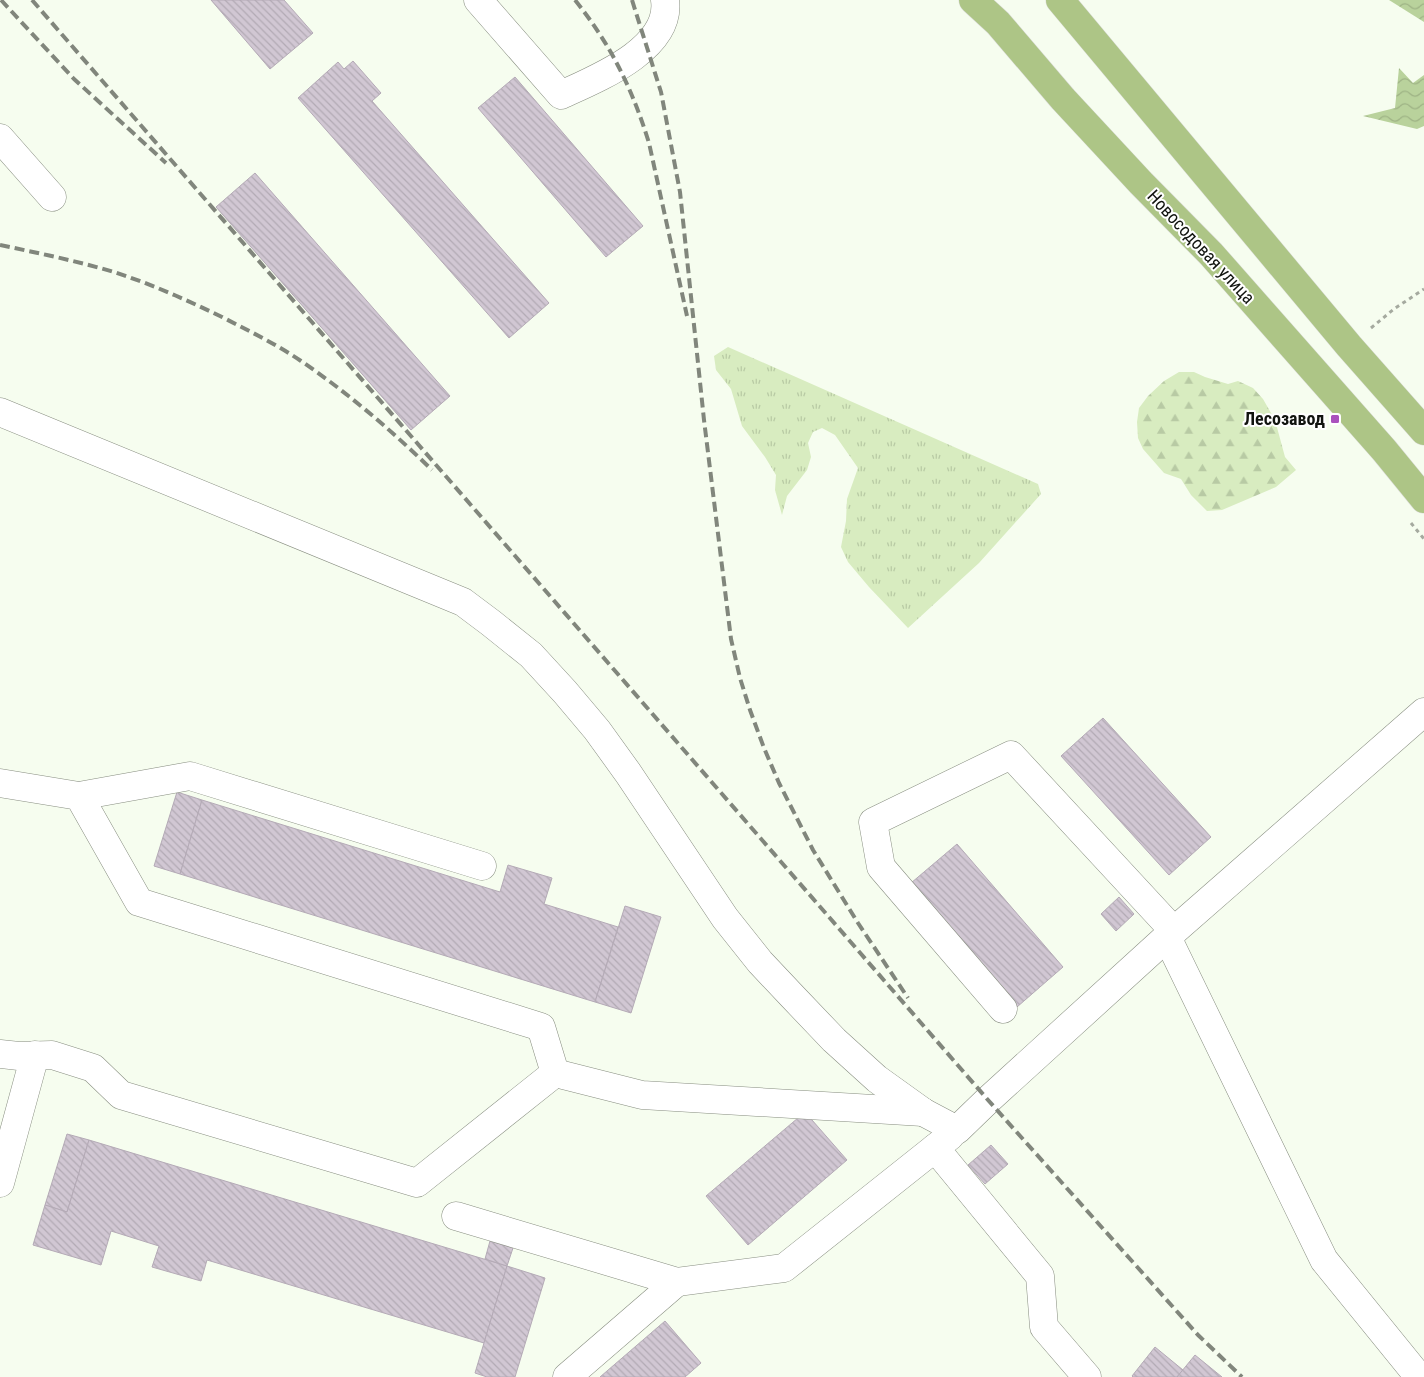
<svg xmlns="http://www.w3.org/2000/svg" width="1424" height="1377" font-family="'Roboto Condensed',sans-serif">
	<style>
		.grass { fill: url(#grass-tufts) }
		.forest { fill: url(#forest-firs) }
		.water { fill: url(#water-waves) }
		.building { fill: url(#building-back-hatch); stroke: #b4aab6 }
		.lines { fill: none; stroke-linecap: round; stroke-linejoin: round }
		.minor-casing { stroke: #888e81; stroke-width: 29 }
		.major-casing { stroke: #dededd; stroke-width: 29 }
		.path { stroke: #a5aa9f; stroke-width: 3; stroke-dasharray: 4 4; stroke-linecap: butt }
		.minor { stroke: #fff; stroke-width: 28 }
		.major { stroke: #adc586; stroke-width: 28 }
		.rail { stroke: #81867c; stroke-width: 4; stroke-dasharray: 10 5; stroke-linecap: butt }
		.poi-dot { fill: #aa51bd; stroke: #fff; stroke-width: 2 }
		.labels { text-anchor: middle; stroke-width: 4; stroke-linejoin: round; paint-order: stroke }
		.street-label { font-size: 18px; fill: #11140f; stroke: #fff }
		.poi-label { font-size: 18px; font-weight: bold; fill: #11140f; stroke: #fff; text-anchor: end }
	</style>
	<defs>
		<pattern id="grass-tufts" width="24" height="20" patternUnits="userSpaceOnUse" patternTransform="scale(1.25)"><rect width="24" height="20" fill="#d8ecc0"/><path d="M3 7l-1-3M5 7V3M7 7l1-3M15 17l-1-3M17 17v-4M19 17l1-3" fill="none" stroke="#b8caa4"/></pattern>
		<pattern id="forest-firs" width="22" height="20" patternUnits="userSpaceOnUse" patternTransform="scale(1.25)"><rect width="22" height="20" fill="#d8ecc0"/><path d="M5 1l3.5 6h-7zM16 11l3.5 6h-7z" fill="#b8caa4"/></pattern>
		<pattern id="water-waves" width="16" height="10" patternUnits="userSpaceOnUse" patternTransform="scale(1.25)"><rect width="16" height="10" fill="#b9d29c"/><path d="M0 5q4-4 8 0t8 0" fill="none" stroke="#9eb385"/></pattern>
		<pattern id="building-back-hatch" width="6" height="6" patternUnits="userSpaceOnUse" patternTransform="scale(1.25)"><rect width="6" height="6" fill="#d1c7d3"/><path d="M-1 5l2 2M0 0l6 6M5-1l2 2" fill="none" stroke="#b2aab4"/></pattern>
	</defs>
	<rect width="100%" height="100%" fill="#f6fdef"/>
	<polygon class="grass" points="728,347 1038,484 1041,494 979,563 908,628 869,587 848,562 841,547 846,521 847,499 858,468 835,435 822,428 813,432 808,443 811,457 807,470 787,496 782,515 775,490 776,475 765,457 742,426 731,389 716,370 714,356"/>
	<polygon class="forest" points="1179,372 1194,372 1205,377 1228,384 1238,381 1253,388 1263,399 1275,420 1285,457 1296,470 1276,487 1222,510 1207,511 1191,495 1181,479 1164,473 1143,449 1138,438 1137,422 1139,408 1148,396 1164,381"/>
	<g class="water">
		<polygon points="1389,0 1424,0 1424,22"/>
		<polygon points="1399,68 1413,83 1424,75 1424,126 1417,129 1363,116 1395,108"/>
	</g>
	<g class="building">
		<polygon points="211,0 284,0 313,33 270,69"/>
		<polygon points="353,61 381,93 372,101 549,303 509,338 298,98 338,62 344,69"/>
		<polygon points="515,77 643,226 606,257 478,108"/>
		<polygon points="255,173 450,396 411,430 216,207"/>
		<polygon points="1103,718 1211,837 1169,875 1061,756"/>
		<polygon points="177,792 202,800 180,874 154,866"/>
		<polygon points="202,800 500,892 508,865 552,878 544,904 618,927 595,1002 180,874"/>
		<polygon points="957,844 1063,967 1017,1007 911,883"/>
		<polygon points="1119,897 1134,914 1116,931 1101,914"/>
		<polygon points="625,906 661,917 631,1013 595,1002"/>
		<polygon points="805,1112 847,1160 748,1245 706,1196"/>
		<polygon points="67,1134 89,1140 67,1212 45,1205"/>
		<polygon points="89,1140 507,1266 484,1343 207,1260 201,1281 152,1267 159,1246 111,1231 101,1265 33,1245 45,1205 67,1212"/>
		<polygon points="991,1145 1008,1164 985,1184 968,1165"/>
		<polygon points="490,1241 513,1248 507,1266 485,1259"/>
		<polygon points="507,1266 545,1278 515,1377 487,1377 475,1373"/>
		<polygon points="665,1321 701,1363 685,1377 600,1377"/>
		<polygon points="1155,1347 1183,1370 1177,1377 1133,1377 1132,1376"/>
		<polygon points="1195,1355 1222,1377 1177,1377"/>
	</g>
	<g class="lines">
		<g class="minor-casing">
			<g id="minor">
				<path d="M 478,0 L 561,95 C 596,79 672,49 665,0"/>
				<polyline points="0,138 52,197"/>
				<polyline points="0,412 463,602 491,623 531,655 565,692 597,730 628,773 725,918 760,962 793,997 834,1040 877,1079 923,1112 957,1130 988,1100 1167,937 1424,712"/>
				<polyline points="0,783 79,796 139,902 541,1027 555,1073"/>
				<polyline points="79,796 190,776 482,866"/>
				<polyline points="1167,937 1324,1260 1419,1377"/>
				<polyline points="1003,1009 881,867 873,822 1011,755 1174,931"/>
				<polyline points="0,1054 19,1056 52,1055 93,1068 121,1095 417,1183 555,1073 642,1095 923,1112"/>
				<polyline points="950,1136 935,1148 1040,1276 1044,1327 1087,1377"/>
				<polyline points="0,1183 35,1055"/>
				<polyline points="456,1216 677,1282 784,1268 935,1148"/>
				<polyline points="567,1377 677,1282"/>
			</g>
		</g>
		<g class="major-casing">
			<g id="major">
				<polyline points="973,0 998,23 1063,99 1141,183 1211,254 1384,450 1424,499"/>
				<polyline points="1060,0 1349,346 1424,431"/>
			</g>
		</g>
		<g class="path">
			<polyline points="1371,328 1394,309 1424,289"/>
			<polyline points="1411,523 1424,539"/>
		</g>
		<use href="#minor" class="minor"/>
		<use href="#major" class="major"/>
		<g class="rail">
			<polyline points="1,0 74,79 166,163"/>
			<polyline points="32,0 988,1100 1198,1335 1242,1377"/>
			<path d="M 575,0 C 611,45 632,88 649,143 L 687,316"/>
			<polyline points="632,0 661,92 680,192 704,420 731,639 740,678 750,710 764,748 779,783 813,850 858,923 908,998"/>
			<path d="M 0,245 C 38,253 77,261 114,272 C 151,284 187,300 222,317 C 249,331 276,344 301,361 C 348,393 391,430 432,470"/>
		</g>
	</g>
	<rect class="poi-dot" x="1330" y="414" width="10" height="10" rx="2.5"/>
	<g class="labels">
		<g class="street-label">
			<text transform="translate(1201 247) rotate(47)" y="6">Новосодовая улица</text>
		</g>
		<g class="poi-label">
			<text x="1325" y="425">Лесозавод</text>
		</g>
	</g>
</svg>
